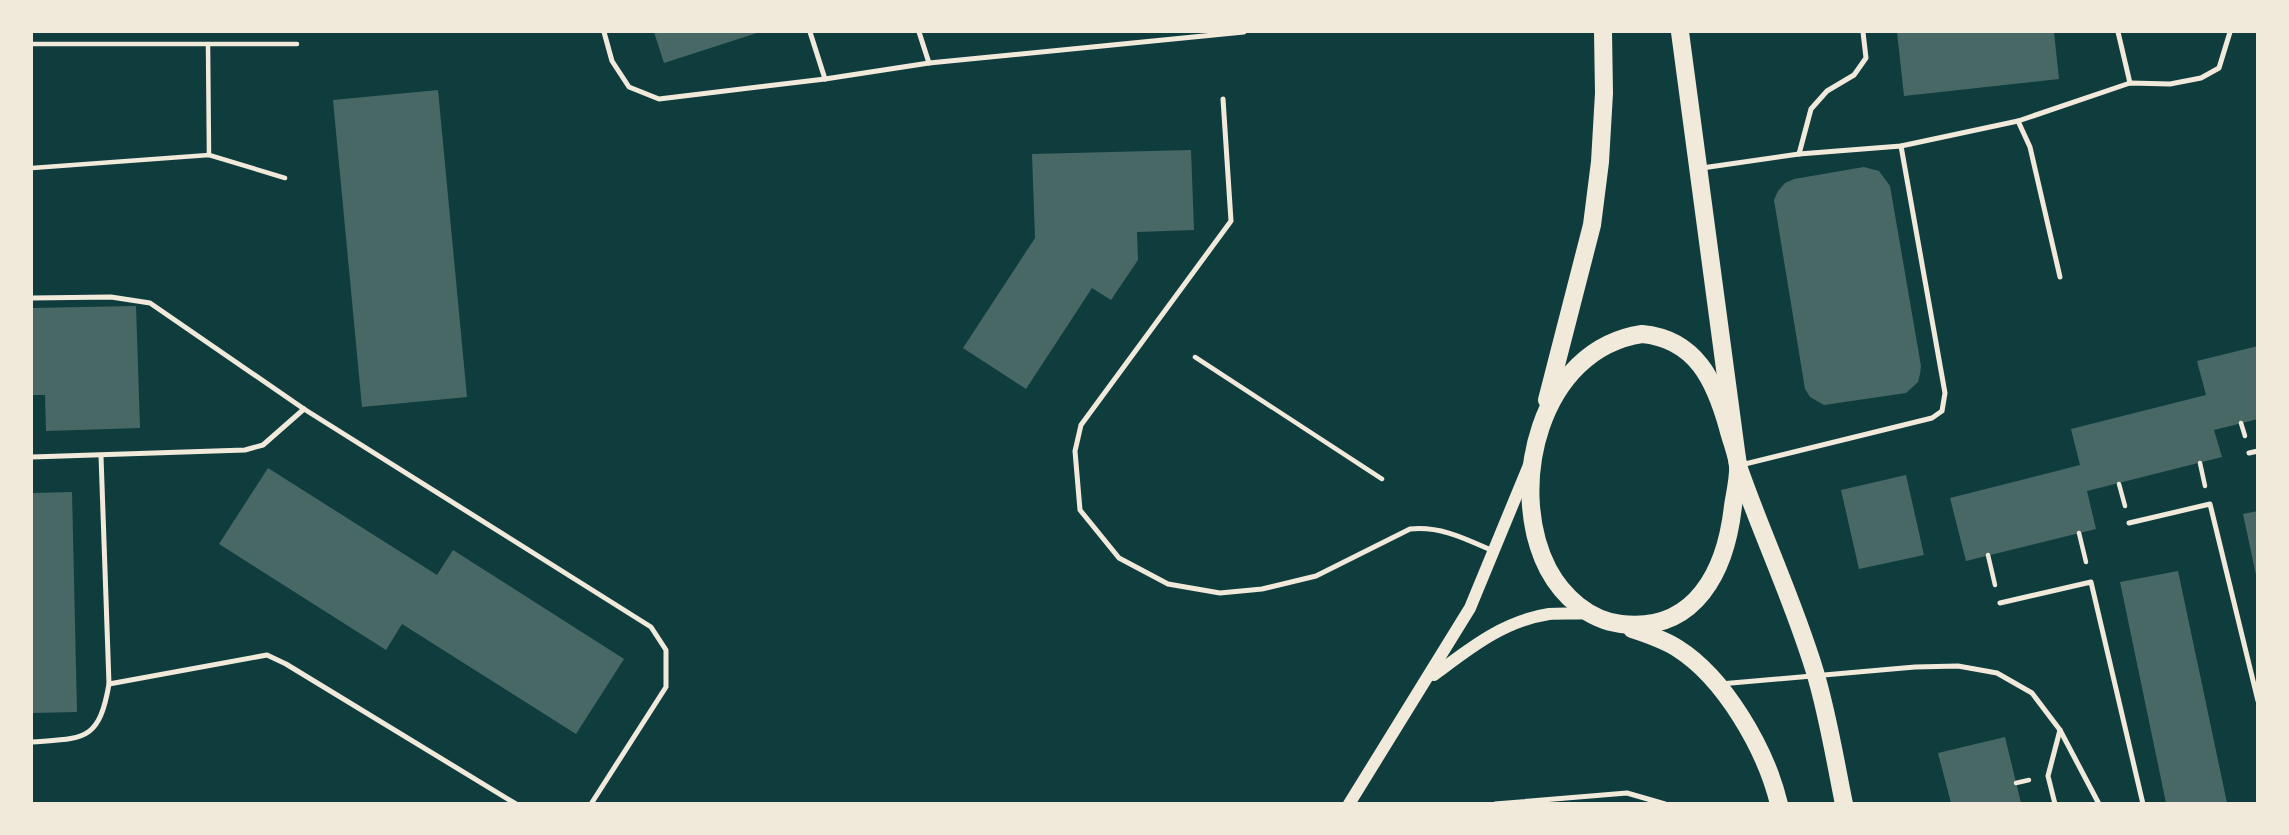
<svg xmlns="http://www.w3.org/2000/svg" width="2289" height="835" font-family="Quicksand,sans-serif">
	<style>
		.building { fill: #486865 }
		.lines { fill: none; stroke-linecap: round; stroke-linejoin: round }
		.path { stroke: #f1e9da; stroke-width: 4.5 }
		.service { stroke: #f1e9da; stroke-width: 5 }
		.tertiary { stroke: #f1e9da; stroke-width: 12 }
		.primary { stroke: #f1e9da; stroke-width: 18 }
	</style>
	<rect width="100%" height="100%" fill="#0f3d3e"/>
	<g class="building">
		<polygon points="654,32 760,32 664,63"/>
		<polygon points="1897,32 2054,32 2059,79 1904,96"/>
		<polygon points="438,90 467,397 362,407 333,100"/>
		<polygon points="1191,150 1194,230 1137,232 1138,260 1111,300 1092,288 1026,389 963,348 1035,238 1032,154"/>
		<polygon points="1864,167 1879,171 1890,186 1921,366 1920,374 1918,382 1906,393 1824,405 1810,397 1805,389 1774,200 1778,191 1785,183 1794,179"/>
		<polygon points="136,306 140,428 46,431 45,395 32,395 32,308"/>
		<polygon points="2258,346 2258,419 2214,430 2222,457 2087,491 2096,529 1966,561 1950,498 2080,465 2071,429 2206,395 2197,361"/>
		<polygon points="268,468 437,575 453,550 624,659 576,734 402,624 386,650 219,544"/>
		<polygon points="1906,475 1924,555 1859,569 1841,490"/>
		<polygon points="72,492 77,712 32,713 32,493"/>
		<polygon points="2258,511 2258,575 2256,575 2243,514"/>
		<polygon points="2178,571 2207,708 2227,803 2166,803 2130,630 2120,582"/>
		<polygon points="2005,737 2021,803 1951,803 1938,753"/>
	</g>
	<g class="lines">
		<g class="path">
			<polyline points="32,44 297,44"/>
			<polyline points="208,44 209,155"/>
			<polyline points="32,168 209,155 285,178"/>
			<polyline points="1195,357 1382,479"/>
			<polyline points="2241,423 2245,436"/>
			<polyline points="2200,463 2205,486"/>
			<polyline points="2119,484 2125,506"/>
			<polyline points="2079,533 2086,562"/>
			<polyline points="1988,555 1995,585"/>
			<polyline points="2016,783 2029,780"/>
		</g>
		<g class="service">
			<polyline points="604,32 612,61 629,87 659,99 825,79 929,63 1244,32"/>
			<polyline points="810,32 825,79"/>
			<polyline points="919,32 929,63"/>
			<polyline points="2118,32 2130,83"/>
			<path d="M 1223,99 L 1231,221 L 1081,425 L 1075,451 L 1080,510 L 1119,558 L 1168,584 L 1220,593 L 1262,589 L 1316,576 L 1410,529 C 1440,526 1464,538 1491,550"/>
			<polyline points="2018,121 2030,147 2060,277"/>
			<polyline points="1799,154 1811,109 1827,91 1854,75 1866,58 1863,32"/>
			<polyline points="1702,168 1799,154 1901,146 2018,121 2130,83 2170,84 2201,78 2219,68 2230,32"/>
			<polyline points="32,298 111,297 150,303 304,409 651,627 666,650 666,687 591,804"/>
			<polyline points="2249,453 2258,451"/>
			<polyline points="101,456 109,684"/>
			<polyline points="32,457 245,450 263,445 304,409"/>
			<polyline points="1741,465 1932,418 1942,411 1945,393 1901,146"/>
			<polyline points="2129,523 2210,504 2258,701"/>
			<polyline points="2000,603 2091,582 2143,804"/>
			<polyline points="1720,684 1915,667 1958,666 1997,673 2032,693 2060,730 2099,804"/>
			<path d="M 32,742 C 84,738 99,742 109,684 L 267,655 L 286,664 L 516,804"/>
			<polyline points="1495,804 1627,793 1665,804"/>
			<polyline points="2055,804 2048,776 2060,730"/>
		</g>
		<g class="tertiary">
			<path d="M 1434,675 C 1469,649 1503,621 1549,614 C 1561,613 1574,614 1587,613"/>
			<polyline points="1349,804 1470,608 1529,465"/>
		</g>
		<g class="primary">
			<path d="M 1680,32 L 1738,466 C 1762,535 1794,602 1815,672 C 1828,715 1835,760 1844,804"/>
			<path d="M 1642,334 C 1696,339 1715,381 1728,428 C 1731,440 1736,452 1738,464 C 1739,477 1735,493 1733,506 C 1726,570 1696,633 1621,624 C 1589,620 1563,597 1548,569 C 1506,487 1540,349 1642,334 Z"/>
			<polyline points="1547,400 1592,225 1600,162 1604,93 1603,32"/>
			<path d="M 1632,629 C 1647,634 1663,639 1677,648 C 1725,678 1766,750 1779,804"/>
		</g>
	</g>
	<rect width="2289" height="835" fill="none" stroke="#f1e9da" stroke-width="66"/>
</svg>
